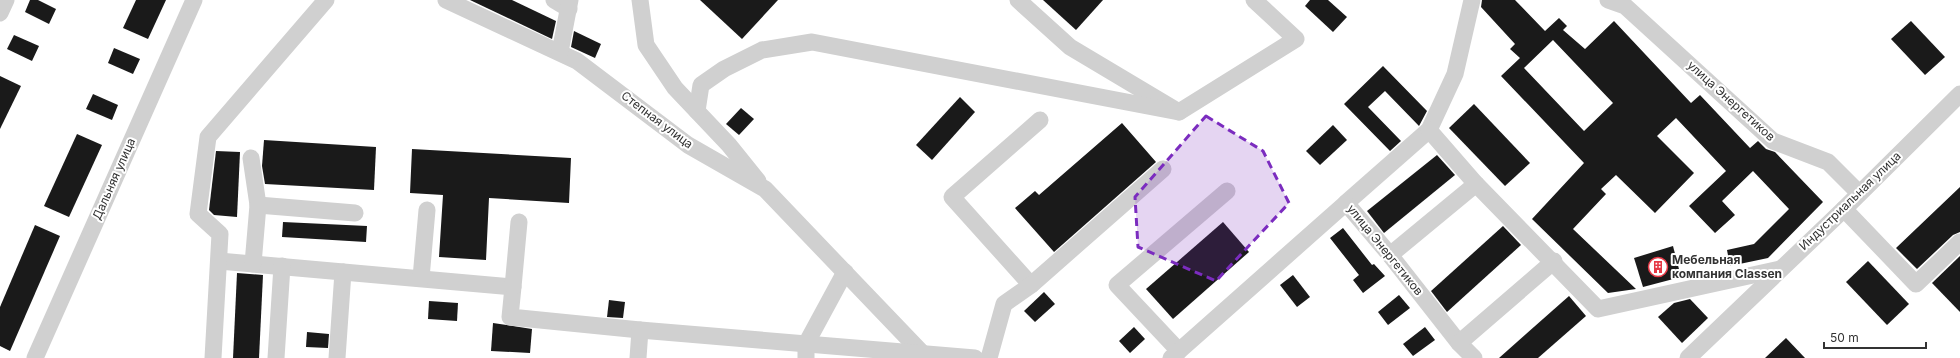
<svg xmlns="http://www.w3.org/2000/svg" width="1960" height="358" font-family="Inter,sans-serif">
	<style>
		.building { fill: #1a1a1a; fill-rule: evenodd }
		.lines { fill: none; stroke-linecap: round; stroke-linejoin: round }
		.minor { stroke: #d0d0d0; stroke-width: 17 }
		.marked { fill: #7b2cbf; fill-opacity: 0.2; stroke: #7b2cbf; stroke-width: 3; stroke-dasharray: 8 5; stroke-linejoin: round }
		.labels { text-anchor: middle; stroke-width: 4; stroke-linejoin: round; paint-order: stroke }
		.street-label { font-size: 12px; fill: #333; stroke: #fff }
		.poi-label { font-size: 12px; font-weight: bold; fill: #333; stroke: #fff; text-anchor: start }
	</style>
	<rect width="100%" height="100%" fill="#fff"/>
	<g class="building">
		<polygon points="30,0 38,0 56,9 49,24 25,12"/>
		<polygon points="136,0 166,0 148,39 123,28"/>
		<polygon points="470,0 512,0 556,21 552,39"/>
		<polygon points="700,0 778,0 742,39"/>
		<polygon points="1043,0 1103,0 1076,30"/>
		<polygon points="1310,0 1328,0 1347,17 1333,32 1305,6"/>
		<path d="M 1482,0 L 1515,0 L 1545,31 L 1559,18 L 1567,26 L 1563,30 L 1585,49 L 1614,21 L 1691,103 L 1700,95 L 1750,148 L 1758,141 L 1766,149 L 1775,152 L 1823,202 L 1768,258 L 1730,266 L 1727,250 L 1754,244 L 1789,209 L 1753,171 L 1722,201 L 1735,215 L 1715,233 L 1689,206 L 1726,171 L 1676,118 L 1657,136 L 1694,173 L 1655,213 L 1616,175 L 1601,189 L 1606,194 L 1573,229 L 1636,289 L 1608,293 L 1532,219 L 1584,163 L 1501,76 L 1520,58 L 1510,49 L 1515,44 L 1481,7 ZM 1553,40 L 1613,103 L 1584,131 L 1524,68 Z"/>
		<polygon points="1911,21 1945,57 1925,75 1891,39"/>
		<polygon points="574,31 601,44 595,58 571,47"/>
		<polygon points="14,35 39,46 32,61 7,49"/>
		<polygon points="114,48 140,59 133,74 108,63"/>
		<polygon points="1383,66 1427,111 1419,126 1385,91 1368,107 1401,141 1390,151 1344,104"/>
		<polygon points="0,76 21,86 0,129"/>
		<polygon points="93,94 118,105 112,120 86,109"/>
		<polygon points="960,97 975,112 932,160 916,145"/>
		<polygon points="1474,104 1530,163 1505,186 1449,128"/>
		<polygon points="741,108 754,119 739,135 726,124"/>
		<polygon points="1122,123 1156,162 1054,252 1015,208 1035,191 1039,195"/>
		<polygon points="1333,125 1347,140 1320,165 1306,151"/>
		<polygon points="77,134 102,145 69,217 44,206"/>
		<polygon points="264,140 376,147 374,190 265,184 262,166"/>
		<polygon points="412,149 571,158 569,203 489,198 486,260 439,257 443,195 410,193"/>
		<polygon points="216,151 240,152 237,217 214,215 209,210"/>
		<polygon points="1437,155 1455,175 1384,233 1367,211"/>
		<polygon points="1960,187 1960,232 1953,235 1917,269 1896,248"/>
		<polygon points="283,222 367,226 366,242 282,237"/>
		<polygon points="1223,222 1249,252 1173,319 1146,289"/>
		<polygon points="35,225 60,236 10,351 0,346 0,307"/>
		<polygon points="1503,226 1521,245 1447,312 1431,291"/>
		<polygon points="1343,228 1372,265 1374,264 1385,276 1363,293 1353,280 1359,275 1330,238"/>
		<polygon points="1673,246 1681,277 1643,287 1634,258"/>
		<polygon points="1960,256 1960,312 1932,283"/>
		<polygon points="1868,261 1909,304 1887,325 1846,282"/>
		<polygon points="237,273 263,275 259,358 233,358"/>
		<polygon points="1293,275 1310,297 1297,307 1280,285"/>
		<polygon points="1044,292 1055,304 1035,322 1024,311"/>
		<polygon points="1399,295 1410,308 1388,325 1378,312"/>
		<polygon points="1569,296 1586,316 1538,358 1499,358"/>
		<polygon points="1690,299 1708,318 1682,343 1658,317 1674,303"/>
		<polygon points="609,300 625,302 623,318 607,317"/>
		<polygon points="429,301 458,303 457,321 428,319"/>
		<polygon points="493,323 532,329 530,353 491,351"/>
		<polygon points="1134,327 1145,339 1130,353 1119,341"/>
		<polygon points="1425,327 1435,340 1413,356 1403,344"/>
		<polygon points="307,332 329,334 328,348 306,347"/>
		<polygon points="1786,338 1805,358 1765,358"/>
	</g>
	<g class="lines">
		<g class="minor">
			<polyline points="446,0 577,61 688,145 765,189 922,353 924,358"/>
			<polyline points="554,0 569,9"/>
			<polyline points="640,0 646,45 675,88 729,145 758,181"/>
			<polyline points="1018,0 1070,47 1179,112 1296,39 1254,0"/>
			<polyline points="1472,0 1455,74 1429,130 1346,203 1390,255 1459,343 1474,358"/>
			<polyline points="1608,0 1625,6 1773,141 1828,162 1859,193"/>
			<polyline points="0,13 6,0"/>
			<polyline points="560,52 570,0"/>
			<polyline points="697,111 701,85 724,69 762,50 812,42 1179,112"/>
			<polyline points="1429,130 1476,184 1598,309 1780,269"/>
			<polyline points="251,158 258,205"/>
			<polyline points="1844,209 1916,284 1960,242"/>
			<polyline points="1390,255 1476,184"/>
			<polyline points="219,261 513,287 510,317 640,330"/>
			<polyline points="253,264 258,205 355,213"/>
			<polyline points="421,278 427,210"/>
			<polyline points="1031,285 952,197 1040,120"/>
			<polyline points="513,287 519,222"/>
			<polyline points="1459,343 1554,261"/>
			<polyline points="1179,351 1117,285 1227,191"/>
			<polyline points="35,358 194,0"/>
			<polyline points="213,358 220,234 198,214 208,137 326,0"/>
			<polyline points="276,358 282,266"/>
			<polyline points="337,358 343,272"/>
			<polyline points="638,358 640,330 975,358"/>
			<polyline points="806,358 806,344 845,272"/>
			<polyline points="989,358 1004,304 1031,285 1163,169"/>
			<polyline points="1171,358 1346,203"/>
			<polyline points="1688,358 1844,209 1960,94"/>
		</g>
	</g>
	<path class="marked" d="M 1206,116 L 1263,151 L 1289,203 L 1216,281 L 1138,247 L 1135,197 Z"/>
	<defs>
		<g id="building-ring" transform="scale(1)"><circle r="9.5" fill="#fff" stroke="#e63946" stroke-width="1.5"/><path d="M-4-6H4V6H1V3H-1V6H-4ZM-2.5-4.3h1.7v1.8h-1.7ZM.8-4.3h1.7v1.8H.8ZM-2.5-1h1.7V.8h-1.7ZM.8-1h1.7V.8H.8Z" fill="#e63946"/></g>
	</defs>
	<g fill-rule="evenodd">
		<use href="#building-ring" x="1658" y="267"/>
	</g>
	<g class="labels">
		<g class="street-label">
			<text transform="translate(1731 101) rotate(42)" y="4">улица Энергетиков</text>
			<text transform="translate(657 120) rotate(37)" y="4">Степная улица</text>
			<text transform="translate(114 179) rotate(-66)" y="4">Дальняя улица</text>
			<text transform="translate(1850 201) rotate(-44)" y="4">Индустриальная улица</text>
			<text transform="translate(1385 250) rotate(51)" y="4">улица Энергетиков</text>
		</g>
		<g class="poi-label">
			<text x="1672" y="264">Мебельная<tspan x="1672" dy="14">компания Сlassen</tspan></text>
		</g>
	</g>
	<path d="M1824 342v6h102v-6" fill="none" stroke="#333333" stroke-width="2"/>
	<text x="1830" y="342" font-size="12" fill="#333333" stroke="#ffffff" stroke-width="3" paint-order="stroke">50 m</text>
</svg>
